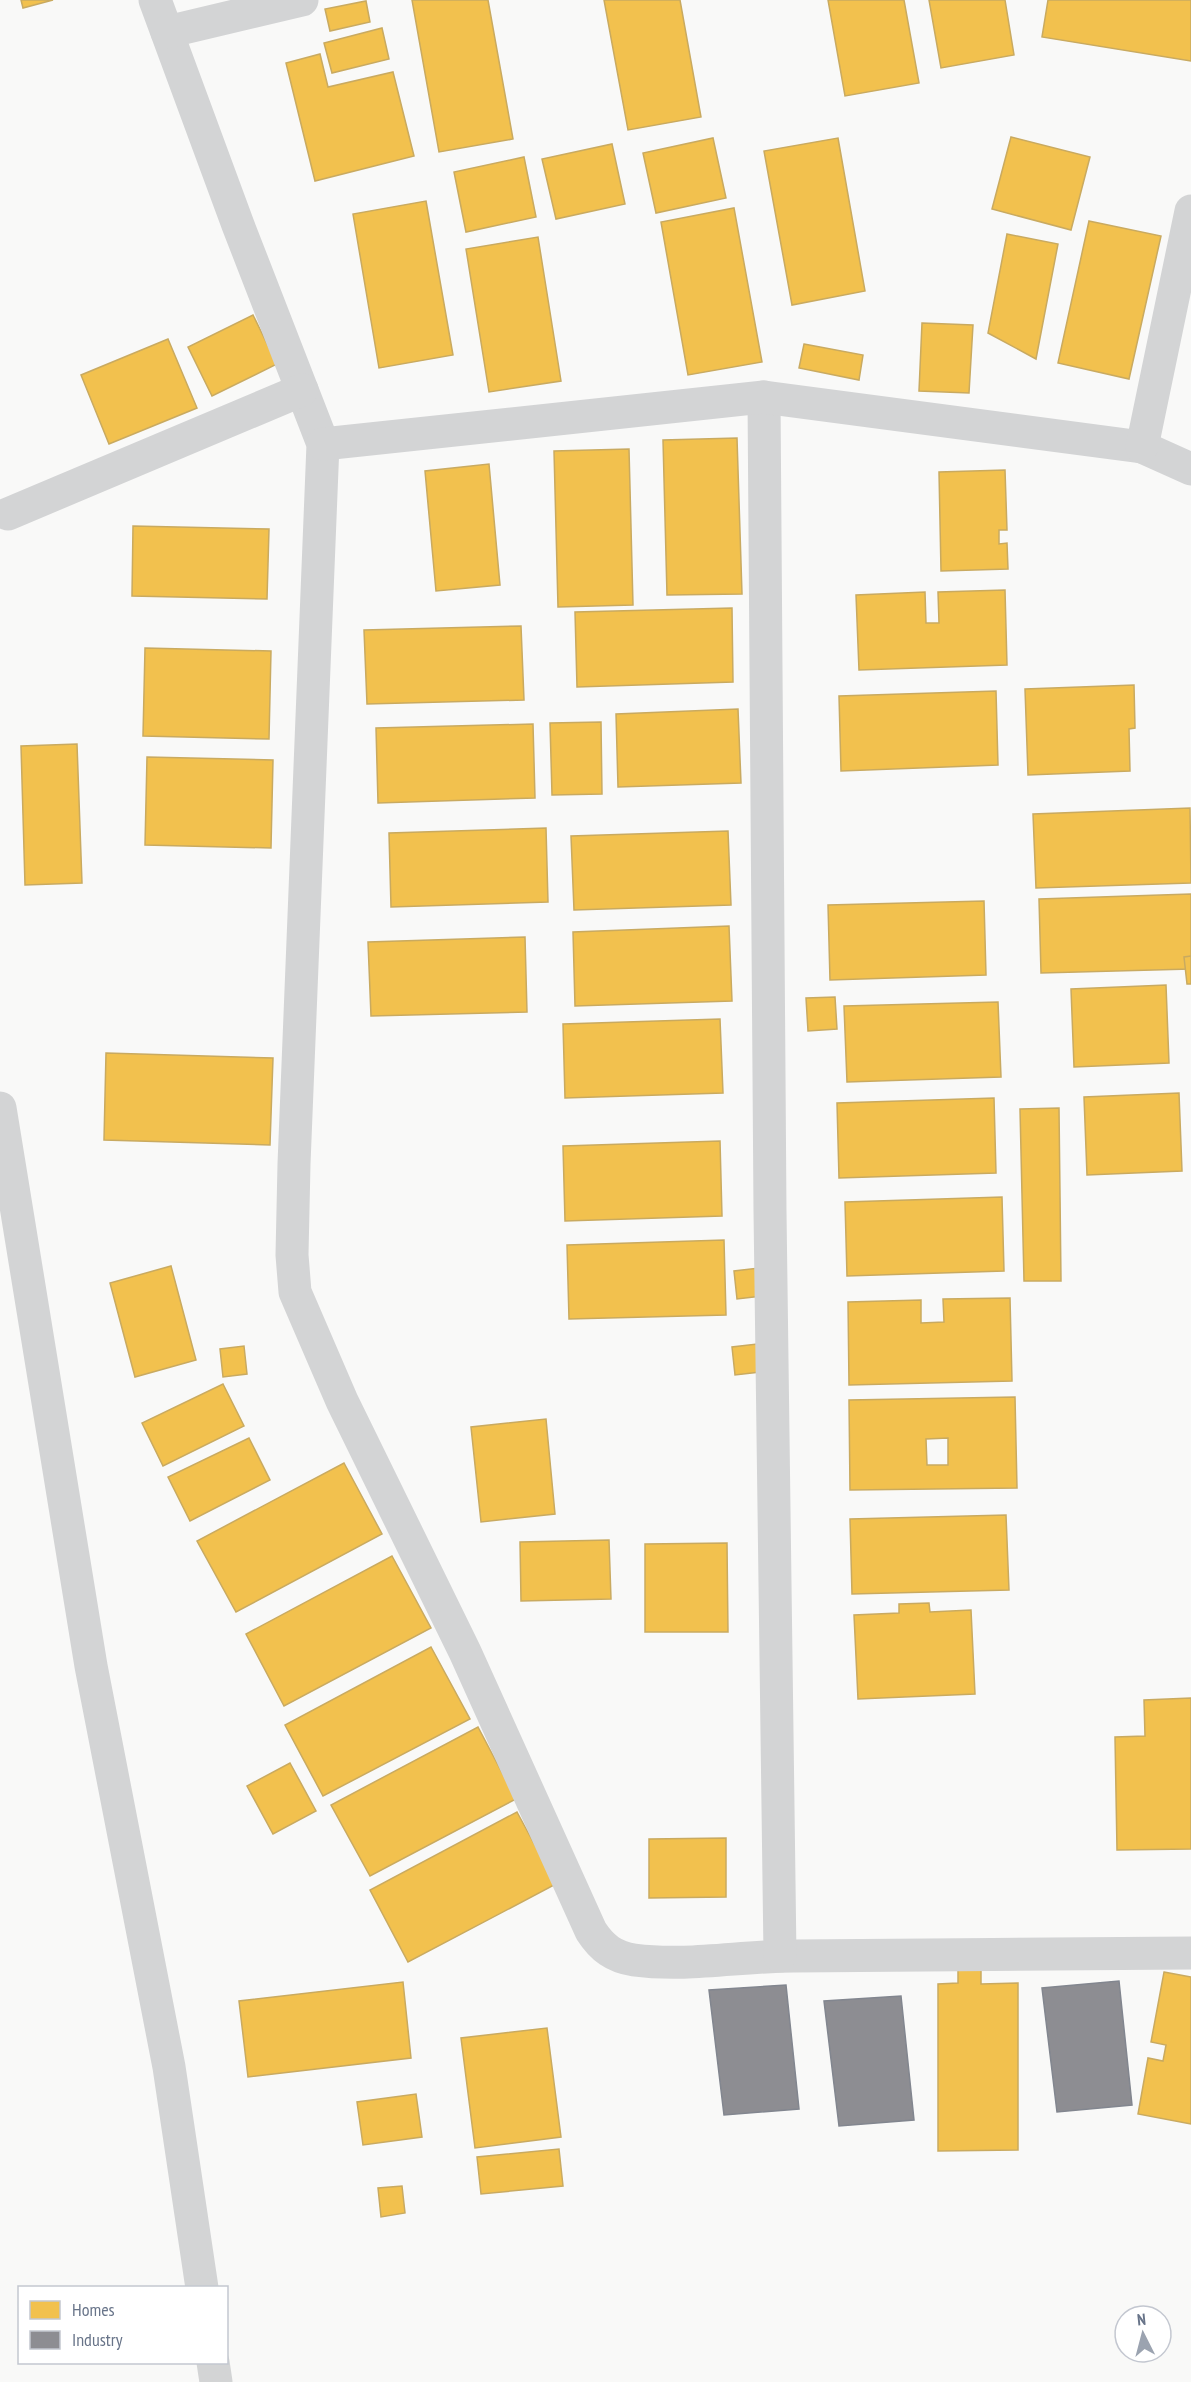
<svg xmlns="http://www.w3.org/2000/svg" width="1191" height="2382" font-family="'PT Sans Narrow',sans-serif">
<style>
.homes{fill:#f2c14e;stroke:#c9aa60;stroke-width:1.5;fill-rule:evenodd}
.industry{fill:#8d8d92;stroke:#82868f;stroke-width:1.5}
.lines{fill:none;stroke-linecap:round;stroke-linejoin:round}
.minor{stroke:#d3d4d5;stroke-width:33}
</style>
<rect width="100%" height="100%" fill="#f9f9f8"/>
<!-- homes -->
<g class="homes">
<path d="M 21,0 L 53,0 L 23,8 Z"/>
<path d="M 412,0 L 488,0 L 513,139 L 439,152 Z"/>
<path d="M 604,0 L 680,0 L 701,117 L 628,130 Z"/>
<path d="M 828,0 L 904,0 L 919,83 L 845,96 Z"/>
<path d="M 929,0 L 1005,0 L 1014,55 L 941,68 Z"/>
<path d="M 1048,0 L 1191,0 L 1191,61 L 1042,37 Z"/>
<path d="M 366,1 L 370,22 L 330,31 L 325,9 Z"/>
<path d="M 382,28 L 389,59 L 332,73 L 324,43 Z"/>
<path d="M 320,54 L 328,87 L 393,72 L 414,156 L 315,181 L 286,63 Z"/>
<path d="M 1011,137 L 1090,157 L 1071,230 L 992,209 Z"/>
<path d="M 713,138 L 726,198 L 656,213 L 643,153 Z"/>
<path d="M 838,138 L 865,291 L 792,305 L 764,151 Z"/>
<path d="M 612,144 L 625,204 L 556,219 L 542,159 Z"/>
<path d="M 524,157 L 536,217 L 466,232 L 454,172 Z"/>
<path d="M 426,201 L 453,355 L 379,368 L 353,214 Z"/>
<path d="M 734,208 L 762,362 L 688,375 L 661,222 Z"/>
<path d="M 1089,221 L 1161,236 L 1129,379 L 1058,363 Z"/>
<path d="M 1007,234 L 1058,244 L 1036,359 L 988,333 Z"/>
<path d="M 538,237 L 561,381 L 489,392 L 466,249 Z"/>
<path d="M 253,315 L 277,364 L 212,396 L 188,347 Z"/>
<path d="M 922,323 L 973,325 L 969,393 L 919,391 Z"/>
<path d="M 168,339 L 197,408 L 109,444 L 81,375 Z"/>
<path d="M 804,344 L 863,355 L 859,380 L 799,368 Z"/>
<path d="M 737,438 L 742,594 L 667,595 L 663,440 Z"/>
<path d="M 629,449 L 633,605 L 558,607 L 554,451 Z"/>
<path d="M 489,464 L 500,585 L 436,591 L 425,471 Z"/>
<path d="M 1005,470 L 1007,530 L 999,530 L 999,544 L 1007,543 L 1008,569 L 941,571 L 939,472 Z"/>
<path d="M 133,526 L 269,529 L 267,599 L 132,596 Z"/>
<path d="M 1005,590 L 1007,665 L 859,670 L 856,595 L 925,592 L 926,623 L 939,623 L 938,592 Z"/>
<path d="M 732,608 L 733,682 L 577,687 L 575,612 Z"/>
<path d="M 521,626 L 524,700 L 367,704 L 364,630 Z"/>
<path d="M 145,648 L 271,651 L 269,739 L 143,736 Z"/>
<path d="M 1134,685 L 1135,728 L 1129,729 L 1130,771 L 1028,775 L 1025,689 Z"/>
<path d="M 996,691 L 998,765 L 841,771 L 839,696 Z"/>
<path d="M 738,709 L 741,783 L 618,787 L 616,714 Z"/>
<path d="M 601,722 L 602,794 L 552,795 L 550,723 Z"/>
<path d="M 533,724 L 535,798 L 378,803 L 376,728 Z"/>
<path d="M 77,744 L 82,883 L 25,885 L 21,746 Z"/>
<path d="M 147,757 L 273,760 L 271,848 L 145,845 Z"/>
<path d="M 1190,808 L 1191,883 L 1036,888 L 1033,814 Z"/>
<path d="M 546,828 L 548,902 L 391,907 L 389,833 Z"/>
<path d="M 728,831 L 731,905 L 574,910 L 571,836 Z"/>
<path d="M 1191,894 L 1191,969 L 1041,973 L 1039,899 Z"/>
<path d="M 984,901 L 986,975 L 830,980 L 828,905 Z"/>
<path d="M 729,926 L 732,1001 L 575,1006 L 573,932 Z"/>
<path d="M 525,937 L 527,1012 L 371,1016 L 368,942 Z"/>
<path d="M 1191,956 L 1191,984 L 1187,984 L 1184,957 Z"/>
<path d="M 1166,985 L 1169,1063 L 1074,1067 L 1071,989 Z"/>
<path d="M 835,997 L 837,1029 L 808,1031 L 806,998 Z"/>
<path d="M 998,1002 L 1001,1077 L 847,1082 L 844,1006 Z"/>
<path d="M 720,1019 L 723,1093 L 565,1098 L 563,1024 Z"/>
<path d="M 106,1053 L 273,1058 L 270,1145 L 104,1140 Z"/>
<path d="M 1179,1093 L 1182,1171 L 1087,1175 L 1084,1097 Z"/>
<path d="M 994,1098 L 996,1173 L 839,1178 L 837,1103 Z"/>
<path d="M 1059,1108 L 1061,1281 L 1024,1281 L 1020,1109 Z"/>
<path d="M 720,1141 L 722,1216 L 565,1221 L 563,1146 Z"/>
<path d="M 1002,1197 L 1004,1271 L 847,1276 L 845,1202 Z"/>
<path d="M 724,1240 L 726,1315 L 569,1319 L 567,1245 Z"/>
<path d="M 171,1266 L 196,1360 L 135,1377 L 110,1283 Z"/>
<path d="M 759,1268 L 762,1296 L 737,1299 L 734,1271 Z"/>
<path d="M 1010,1298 L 1012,1381 L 849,1385 L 848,1302 L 921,1300 L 921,1323 L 944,1322 L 943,1299 Z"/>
<path d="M 757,1344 L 760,1372 L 735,1375 L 732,1347 Z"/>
<path d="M 244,1346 L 247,1374 L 223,1377 L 220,1349 Z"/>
<path d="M 223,1384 L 244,1426 L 163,1466 L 142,1423 Z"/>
<path d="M 1015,1397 L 1017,1488 L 850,1490 L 849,1400 ZM 948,1438 L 948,1465 L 927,1465 L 926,1439 Z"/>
<path d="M 546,1419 L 555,1514 L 481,1522 L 471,1427 Z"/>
<path d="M 249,1438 L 270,1480 L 190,1521 L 168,1477 Z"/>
<path d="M 344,1463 L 382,1534 L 236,1612 L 197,1541 Z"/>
<path d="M 1006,1515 L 1009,1590 L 852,1594 L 850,1519 Z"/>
<path d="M 609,1540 L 611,1599 L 521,1601 L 520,1542 Z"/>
<path d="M 727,1543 L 728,1632 L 645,1632 L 645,1544 Z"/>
<path d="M 392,1556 L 431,1628 L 284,1706 L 246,1634 Z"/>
<path d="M 929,1603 L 930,1612 L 971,1610 L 975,1694 L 858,1699 L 854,1615 L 899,1613 L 899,1604 Z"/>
<path d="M 431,1647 L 470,1719 L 323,1796 L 285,1725 Z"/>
<path d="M 1191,1698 L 1191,1849 L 1117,1850 L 1115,1737 L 1145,1736 L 1144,1700 Z"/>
<path d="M 478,1727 L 516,1799 L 370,1876 L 331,1805 Z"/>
<path d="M 290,1763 L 316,1811 L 273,1834 L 247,1786 Z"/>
<path d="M 517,1812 L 556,1884 L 408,1962 L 370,1890 Z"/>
<path d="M 726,1838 L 726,1897 L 649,1898 L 649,1839 Z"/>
<path d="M 958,1969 L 981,1969 L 981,1984 L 1018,1983 L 1018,2150 L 938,2151 L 938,1984 L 958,1983 Z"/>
<path d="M 1164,1972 L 1191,1977 L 1191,2124 L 1138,2114 L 1148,2058 L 1163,2061 L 1166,2045 L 1151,2042 Z"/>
<path d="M 403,1982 L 411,2058 L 248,2077 L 239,2001 Z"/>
<path d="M 547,2028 L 561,2137 L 475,2148 L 461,2038 Z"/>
<path d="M 416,2094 L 422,2137 L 363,2145 L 357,2102 Z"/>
<path d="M 559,2149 L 563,2186 L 481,2194 L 477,2157 Z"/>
<path d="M 402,2186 L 405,2213 L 381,2217 L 378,2188 Z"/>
</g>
<!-- industry -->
<g class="industry">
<path d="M 1119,1981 L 1132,2105 L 1057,2112 L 1042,1988 Z"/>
<path d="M 786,1985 L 799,2109 L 724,2115 L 709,1990 Z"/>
<path d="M 901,1996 L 914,2120 L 839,2126 L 824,2001 Z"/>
</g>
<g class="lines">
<!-- minor -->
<g class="minor">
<path d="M 155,0 L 238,225 L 323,444 L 294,1164 L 292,1255 L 295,1292 L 342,1401 L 465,1652 L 591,1931 C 602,1948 614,1957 634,1960 C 687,1967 741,1956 794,1956 C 926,1955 1059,1954 1191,1953"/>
<path d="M 167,32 L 302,0"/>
<path d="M 764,397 L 770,1211 L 780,1956"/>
<path d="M 323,444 L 764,397 L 1142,447 L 1191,469"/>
<path d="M 1142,447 L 1191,211"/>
<path d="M 8,514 L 302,390"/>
<path d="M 0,1108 L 91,1666 L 169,2067 L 202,2288"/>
<path d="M 213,2362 L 216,2382"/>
</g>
</g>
<!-- legend -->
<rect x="18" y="2286" width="210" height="78" fill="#ffffff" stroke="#c3c7d0" stroke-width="1.5"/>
<rect x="30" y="2301" width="30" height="18" fill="#f2c14e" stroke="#c3c7d0" stroke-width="1.5"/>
<text x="72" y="2316" font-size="18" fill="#687489">Homes</text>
<rect x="30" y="2331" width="30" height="18" fill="#8d8d92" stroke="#c3c7d0" stroke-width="1.5"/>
<text x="72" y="2346" font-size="18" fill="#687489">Industry</text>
<!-- north arrow -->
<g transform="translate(1143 2334) rotate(354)"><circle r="28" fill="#ffffff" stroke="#c3c7d0" stroke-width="1.5"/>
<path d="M0-4.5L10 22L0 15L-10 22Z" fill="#9ba3b0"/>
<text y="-9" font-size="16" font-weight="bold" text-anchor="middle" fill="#687489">N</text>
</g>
</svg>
